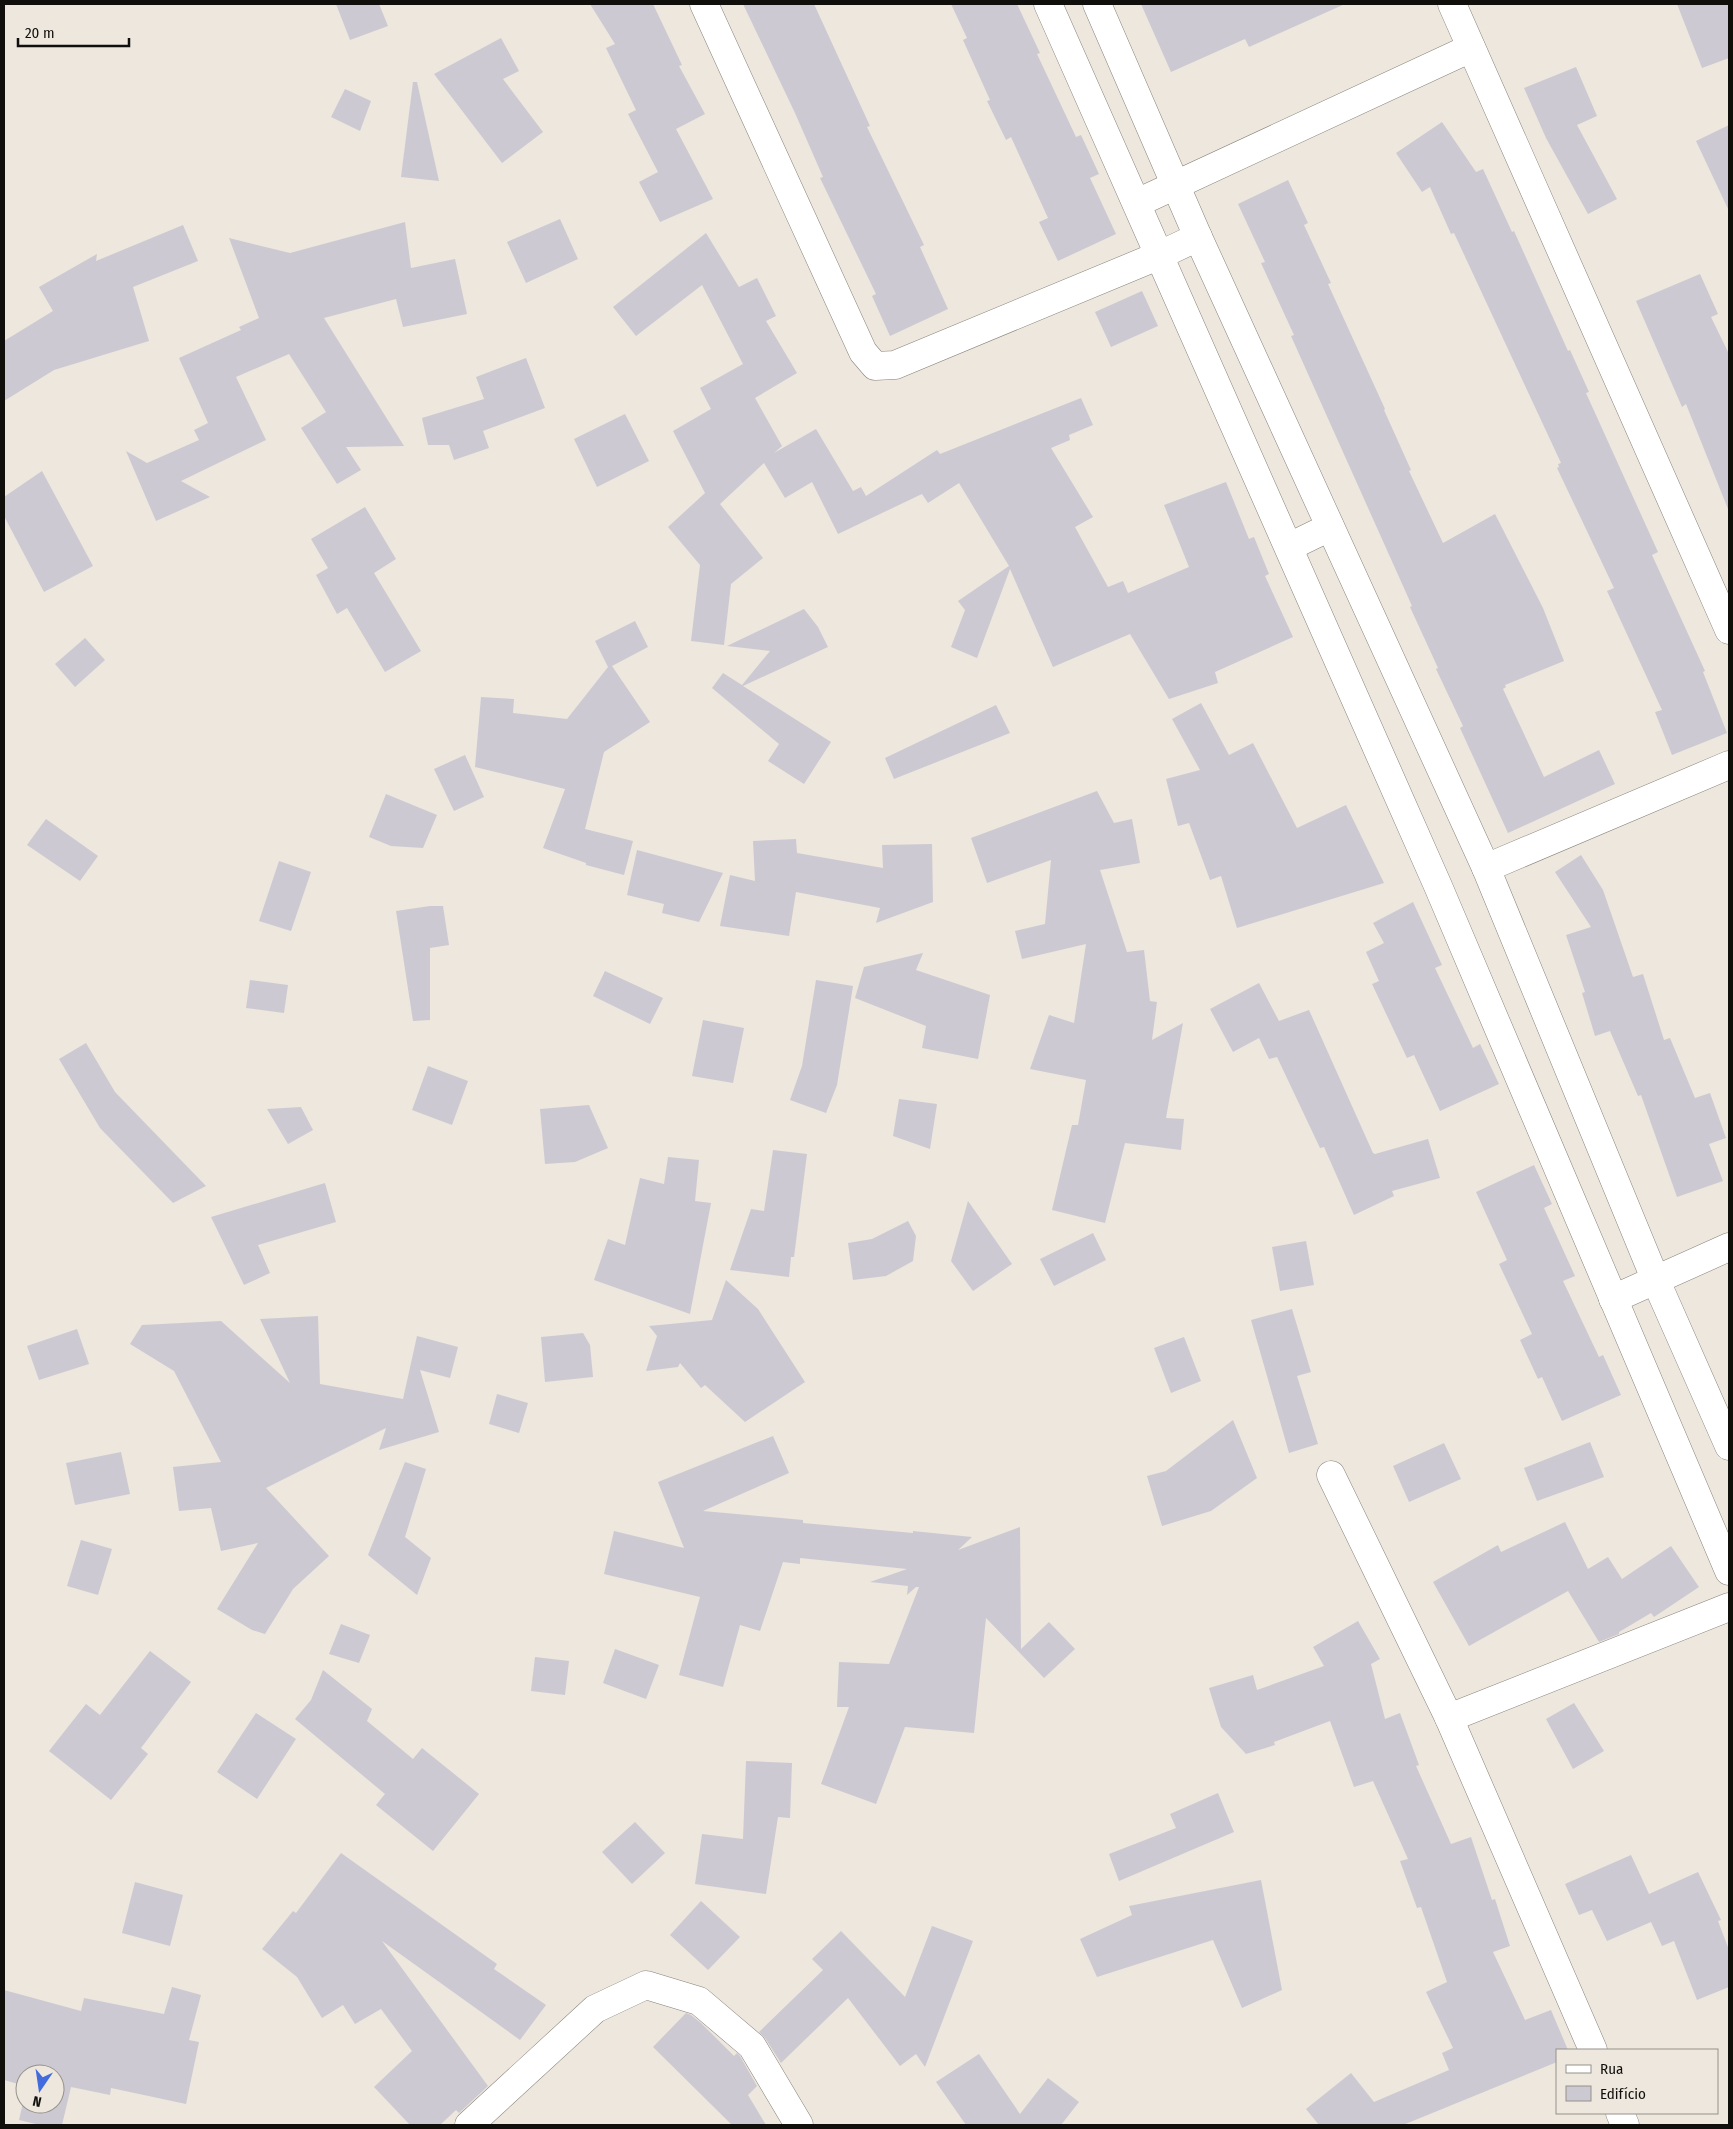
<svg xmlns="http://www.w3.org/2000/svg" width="1733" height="2129" font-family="'Fira Sans Condensed',sans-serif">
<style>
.building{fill:#cdc9d2}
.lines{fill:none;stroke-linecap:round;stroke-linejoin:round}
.minor-casing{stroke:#88827a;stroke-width:29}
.minor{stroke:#fff;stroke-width:28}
</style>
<rect width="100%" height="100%" fill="#ede7de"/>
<!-- building -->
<g class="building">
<path d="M 336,4 L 379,4 L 388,26 L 350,40 Z"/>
<path d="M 590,4 L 653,4 L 682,65 L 679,66 L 705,114 L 676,129 L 713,199 L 660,222 L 639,182 L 658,172 L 628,114 L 636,110 L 606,48 L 615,44 Z"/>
<path d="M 743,4 L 814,4 L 870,126 L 867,127 L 924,245 L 920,247 L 948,309 L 890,336 L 872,296 L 876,294 L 820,178 L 823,177 L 795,113 Z"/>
<path d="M 951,4 L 1017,4 L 1040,53 L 1037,54 L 1076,137 L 1081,135 L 1099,174 L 1090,178 L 1116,234 L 1058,261 L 1039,222 L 1048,218 L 1011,137 L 1006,140 L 987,101 L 990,100 L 963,40 L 967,38 Z"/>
<path d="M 1141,4 L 1345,4 L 1249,47 L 1245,39 L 1171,72 Z"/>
<path d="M 1677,4 L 1729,4 L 1729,58 L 1702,68 Z"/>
<path d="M 501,38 L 519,71 L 503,79 L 543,132 L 502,163 L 434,74 Z"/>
<path d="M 1576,67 L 1597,116 L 1577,125 L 1617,199 L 1588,214 L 1546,138 L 1524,88 Z"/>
<path d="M 413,82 L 417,82 L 439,181 L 401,177 Z"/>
<path d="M 345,89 L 371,101 L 360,131 L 331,117 Z"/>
<path d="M 1442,122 L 1476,172 L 1483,169 L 1512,232 L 1514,231 L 1568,351 L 1570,350 L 1589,392 L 1586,393 L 1658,552 L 1652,555 L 1705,671 L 1703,672 L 1727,733 L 1672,755 L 1655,712 L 1662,710 L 1607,591 L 1614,588 L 1557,468 L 1559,467 L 1558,464 L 1561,463 L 1454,233 L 1451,234 L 1430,187 L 1422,192 L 1396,153 Z"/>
<path d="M 1729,125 L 1729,211 L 1696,141 Z"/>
<path d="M 1288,180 L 1308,223 L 1304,225 L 1331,283 L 1328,284 L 1385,409 L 1384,410 L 1411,470 L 1409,471 L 1443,543 L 1495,514 L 1543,608 L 1564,661 L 1505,685 L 1506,687 L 1503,689 L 1544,777 L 1599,750 L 1615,784 L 1508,833 L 1460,728 L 1463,726 L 1436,669 L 1438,668 L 1410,607 L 1412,606 L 1291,336 L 1294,335 L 1261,263 L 1265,262 L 1238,204 Z"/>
<path d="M 560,219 L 578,259 L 526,283 L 507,242 Z"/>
<path d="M 405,222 L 411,268 L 455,259 L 467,314 L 403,327 L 396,299 L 324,318 L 404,446 L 346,447 L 361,470 L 337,484 L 301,428 L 326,412 L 289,354 L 236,377 L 266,440 L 181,481 L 210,497 L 156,521 L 126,451 L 147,463 L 199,440 L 194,430 L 208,423 L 179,358 L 241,330 L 239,327 L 259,318 L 229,238 L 290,253 Z"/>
<path d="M 183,225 L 198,261 L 133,287 L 149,341 L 54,370 L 4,401 L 4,341 L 53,311 L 39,287 L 97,254 L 96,261 Z"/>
<path d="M 706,233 L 739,287 L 757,278 L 776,316 L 766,321 L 797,373 L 755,398 L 782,446 L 774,453 L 816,429 L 853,491 L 861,487 L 866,496 L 937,450 L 940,454 L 1081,398 L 1093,425 L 1069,435 L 1070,440 L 1051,448 L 1093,517 L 1075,527 L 1108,587 L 1123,581 L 1128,593 L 1189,567 L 1164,505 L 1226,482 L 1249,539 L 1254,537 L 1269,574 L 1265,576 L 1293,637 L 1215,672 L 1218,683 L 1169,699 L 1130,634 L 1053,667 L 1010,569 L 977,658 L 951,647 L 965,610 L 958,601 L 1009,566 L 959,483 L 928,503 L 922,494 L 838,534 L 812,482 L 785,498 L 764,463 L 720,504 L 763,558 L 731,584 L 724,645 L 691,641 L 700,565 L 668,527 L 705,493 L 673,431 L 711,409 L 700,388 L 743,364 L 702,285 L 636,336 L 613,307 Z"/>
<path d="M 1700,274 L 1718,314 L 1711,317 L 1729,354 L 1729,508 L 1728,509 L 1686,404 L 1682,407 L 1636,301 Z"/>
<path d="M 1142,291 L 1158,326 L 1111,347 L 1095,312 Z"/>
<path d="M 526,358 L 545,408 L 483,431 L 489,448 L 454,460 L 449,445 L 428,445 L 422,418 L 484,399 L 476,377 Z"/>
<path d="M 625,414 L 649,461 L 597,487 L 574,439 Z"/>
<path d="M 42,471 L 93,566 L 44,592 L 4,516 L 4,497 Z"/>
<path d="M 365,507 L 396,559 L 374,573 L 421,651 L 385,672 L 347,608 L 337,614 L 316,575 L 328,568 L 311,539 Z"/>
<path d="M 804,609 L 818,627 L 828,647 L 743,686 L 831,742 L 804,784 L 768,761 L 779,744 L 712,688 L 723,673 L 742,685 L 770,651 L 727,646 Z"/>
<path d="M 635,621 L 648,647 L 612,666 L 650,722 L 604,752 L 585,829 L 633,841 L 624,875 L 586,865 L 586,863 L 543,848 L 565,789 L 475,767 L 481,697 L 514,699 L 513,713 L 567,719 L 608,667 L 595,641 Z"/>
<path d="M 85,638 L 105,660 L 75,687 L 55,664 Z"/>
<path d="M 1201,703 L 1229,755 L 1253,743 L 1297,828 L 1346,805 L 1384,883 L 1237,928 L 1221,876 L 1210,880 L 1189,823 L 1178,826 L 1166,779 L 1200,770 L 1172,719 Z"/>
<path d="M 996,705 L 1010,733 L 894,779 L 885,758 Z"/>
<path d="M 465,755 L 484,797 L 454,811 L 434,769 Z"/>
<path d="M 1097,791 L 1114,823 L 1132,819 L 1140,863 L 1100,870 L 1127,952 L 1144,950 L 1150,1001 L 1157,1002 L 1152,1040 L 1183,1023 L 1166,1118 L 1184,1119 L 1181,1150 L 1125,1143 L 1105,1223 L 1052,1210 L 1072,1125 L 1078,1125 L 1086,1080 L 1030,1069 L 1049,1015 L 1074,1023 L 1086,944 L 1022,959 L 1015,931 L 1045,924 L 1051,860 L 987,883 L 971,838 Z"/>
<path d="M 386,794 L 437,815 L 423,848 L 391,846 L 369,837 Z"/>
<path d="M 46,819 L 98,856 L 80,881 L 27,845 Z"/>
<path d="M 796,839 L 797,853 L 883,868 L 882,845 L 932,844 L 933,902 L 876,923 L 880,908 L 796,892 L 789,936 L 720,926 L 730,875 L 755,881 L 753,841 Z"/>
<path d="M 637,850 L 723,873 L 699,922 L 662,913 L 664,904 L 627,895 Z"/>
<path d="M 1581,855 L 1603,890 L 1633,977 L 1643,974 L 1664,1040 L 1670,1038 L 1695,1098 L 1710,1093 L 1726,1138 L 1709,1144 L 1723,1181 L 1677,1197 L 1641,1095 L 1638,1096 L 1610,1031 L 1595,1036 L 1582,993 L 1585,992 L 1566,935 L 1591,927 L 1555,872 Z"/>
<path d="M 279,861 L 311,872 L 291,931 L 259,921 Z"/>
<path d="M 1413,902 L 1442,965 L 1435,968 L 1473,1048 L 1480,1044 L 1499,1084 L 1440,1111 L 1414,1055 L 1407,1058 L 1372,984 L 1379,981 L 1366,952 L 1384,943 L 1373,923 Z"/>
<path d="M 430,906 L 443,906 L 449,945 L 430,948 L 430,1020 L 413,1021 L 396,911 Z"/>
<path d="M 923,953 L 916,970 L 990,995 L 978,1059 L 922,1048 L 926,1026 L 855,998 L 864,967 Z"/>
<path d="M 605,971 L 663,998 L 650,1024 L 593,996 Z"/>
<path d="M 250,980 L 288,985 L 284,1013 L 246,1008 Z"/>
<path d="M 816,980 L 853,986 L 837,1085 L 826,1113 L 790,1100 L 802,1066 Z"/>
<path d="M 1259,983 L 1279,1021 L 1309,1010 L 1373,1153 L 1375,1154 L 1428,1139 L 1440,1178 L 1392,1191 L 1394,1196 L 1354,1215 L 1324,1147 L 1320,1148 L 1277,1057 L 1269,1059 L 1259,1038 L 1233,1052 L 1210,1009 Z"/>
<path d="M 703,1020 L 744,1028 L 733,1083 L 692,1076 Z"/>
<path d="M 86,1043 L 115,1092 L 206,1186 L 173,1203 L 100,1128 L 59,1059 Z"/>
<path d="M 428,1066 L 468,1081 L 452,1125 L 412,1110 Z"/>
<path d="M 899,1099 L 937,1104 L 930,1149 L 893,1136 Z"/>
<path d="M 589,1105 L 608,1148 L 575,1162 L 545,1164 L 540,1109 Z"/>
<path d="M 301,1107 L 313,1130 L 288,1144 L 267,1109 Z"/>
<path d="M 773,1150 L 807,1154 L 794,1257 L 791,1257 L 789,1277 L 730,1270 L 751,1209 L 764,1211 Z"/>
<path d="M 668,1157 L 699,1160 L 695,1201 L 711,1203 L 690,1314 L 594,1280 L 608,1239 L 625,1245 L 640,1178 L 664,1184 Z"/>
<path d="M 1534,1165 L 1552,1204 L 1544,1208 L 1575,1276 L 1563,1281 L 1599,1357 L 1603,1355 L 1621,1395 L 1562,1421 L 1542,1377 L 1538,1379 L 1520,1340 L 1532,1334 L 1499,1264 L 1507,1260 L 1476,1192 Z"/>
<path d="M 325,1183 L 336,1222 L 258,1245 L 270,1273 L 244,1285 L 211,1217 Z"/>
<path d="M 968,1201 L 1012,1264 L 973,1291 L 951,1261 Z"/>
<path d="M 908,1221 L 916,1236 L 913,1261 L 886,1276 L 853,1280 L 848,1243 L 872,1239 Z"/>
<path d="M 1093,1233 L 1106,1260 L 1054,1286 L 1040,1259 Z"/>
<path d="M 1306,1241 L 1314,1285 L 1280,1291 L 1272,1247 Z"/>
<path d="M 726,1280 L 758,1309 L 805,1382 L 745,1422 L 705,1385 L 701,1388 L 680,1363 L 678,1367 L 646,1371 L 657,1336 L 649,1326 L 712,1320 Z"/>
<path d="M 1292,1309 L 1311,1372 L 1297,1376 L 1318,1444 L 1289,1453 L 1251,1320 Z"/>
<path d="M 318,1316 L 320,1384 L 403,1399 L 417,1336 L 458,1347 L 450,1378 L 420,1370 L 439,1432 L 379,1450 L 386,1428 L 266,1488 L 329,1556 L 293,1589 L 265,1634 L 252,1630 L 217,1609 L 258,1543 L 221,1551 L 211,1508 L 179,1511 L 173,1467 L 221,1462 L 174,1371 L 130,1344 L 142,1325 L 221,1321 L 290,1383 L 260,1319 Z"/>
<path d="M 77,1329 L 89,1364 L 39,1380 L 27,1346 Z"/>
<path d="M 583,1333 L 590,1345 L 593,1377 L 545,1382 L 541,1337 Z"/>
<path d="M 1184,1337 L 1201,1381 L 1171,1393 L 1154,1348 Z"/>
<path d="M 497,1394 L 528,1403 L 519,1433 L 489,1424 Z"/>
<path d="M 1233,1420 L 1257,1478 L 1211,1511 L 1162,1526 L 1147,1476 L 1166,1471 Z"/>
<path d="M 773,1436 L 789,1473 L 703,1511 L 803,1520 L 803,1523 L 913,1533 L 913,1531 L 972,1537 L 958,1550 L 1020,1527 L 1021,1649 L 1049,1622 L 1075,1649 L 1044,1678 L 986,1618 L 974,1733 L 905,1727 L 876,1804 L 821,1784 L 849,1707 L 837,1707 L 839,1662 L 889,1664 L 919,1587 L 916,1587 L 907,1595 L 908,1586 L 870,1582 L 907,1569 L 800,1558 L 800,1564 L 783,1562 L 760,1631 L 740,1625 L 723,1687 L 679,1675 L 700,1597 L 604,1574 L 614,1531 L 684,1548 L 658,1482 Z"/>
<path d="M 1590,1442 L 1604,1477 L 1537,1501 L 1524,1468 Z"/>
<path d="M 1444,1443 L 1461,1479 L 1409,1502 L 1393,1466 Z"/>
<path d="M 121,1452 L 130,1494 L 75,1505 L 66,1463 Z"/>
<path d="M 405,1462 L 426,1469 L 405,1537 L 431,1558 L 417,1595 L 368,1555 Z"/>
<path d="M 1565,1522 L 1588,1569 L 1608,1557 L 1622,1579 L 1671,1546 L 1699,1587 L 1654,1617 L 1651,1613 L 1619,1632 L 1619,1634 L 1599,1642 L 1568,1591 L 1469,1646 L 1433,1582 L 1498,1545 L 1501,1552 Z"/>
<path d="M 81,1540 L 112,1549 L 98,1595 L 67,1586 Z"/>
<path d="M 1358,1621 L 1380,1659 L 1371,1664 L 1385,1719 L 1400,1713 L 1419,1765 L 1416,1766 L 1451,1844 L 1471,1837 L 1492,1900 L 1495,1899 L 1510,1946 L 1493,1952 L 1525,2020 L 1551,2010 L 1568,2050 L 1557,2050 L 1557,2062 L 1403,2125 L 1319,2125 L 1306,2109 L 1351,2073 L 1374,2102 L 1449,2070 L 1442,2053 L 1453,2048 L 1426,1992 L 1447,1982 L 1421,1907 L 1417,1908 L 1400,1861 L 1408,1859 L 1373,1781 L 1354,1787 L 1330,1721 L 1274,1742 L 1275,1745 L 1246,1754 L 1221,1727 L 1209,1688 L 1253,1675 L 1257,1690 L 1324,1666 L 1313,1647 Z"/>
<path d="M 341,1624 L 370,1635 L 359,1663 L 329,1654 Z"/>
<path d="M 615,1649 L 659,1665 L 646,1699 L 603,1683 Z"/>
<path d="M 150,1651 L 191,1682 L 141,1748 L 148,1754 L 111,1800 L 49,1751 L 86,1704 L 100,1715 Z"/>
<path d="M 535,1657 L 569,1661 L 565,1695 L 531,1691 Z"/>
<path d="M 323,1670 L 372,1709 L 367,1721 L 413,1759 L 422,1748 L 479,1794 L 433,1851 L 376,1805 L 385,1794 L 295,1719 L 311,1700 Z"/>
<path d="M 1574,1703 L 1604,1751 L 1573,1769 L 1546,1719 Z"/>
<path d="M 256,1713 L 296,1739 L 257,1799 L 217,1772 Z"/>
<path d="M 746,1761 L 792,1763 L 790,1818 L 778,1817 L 766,1894 L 695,1884 L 702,1834 L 743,1839 Z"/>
<path d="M 1218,1793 L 1234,1832 L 1119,1881 L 1109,1854 L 1176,1828 L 1170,1814 Z"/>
<path d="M 635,1822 L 665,1853 L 632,1884 L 602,1852 Z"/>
<path d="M 341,1853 L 497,1964 L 494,1969 L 546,2005 L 520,2040 L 382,1941 L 488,2086 L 459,2113 L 456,2110 L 440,2125 L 410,2125 L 374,2087 L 412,2051 L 381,2009 L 355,2024 L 343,2005 L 322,2018 L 297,1977 L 262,1949 L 293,1911 L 296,1913 Z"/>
<path d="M 1631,1855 L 1649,1894 L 1698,1872 L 1721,1920 L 1718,1921 L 1729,1950 L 1729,1987 L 1697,2000 L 1674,1941 L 1662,1946 L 1651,1922 L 1607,1941 L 1592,1910 L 1579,1915 L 1565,1884 Z"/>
<path d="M 1261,1880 L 1282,1990 L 1242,2008 L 1213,1940 L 1097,1977 L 1080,1939 L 1132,1915 L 1129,1906 Z"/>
<path d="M 135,1882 L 183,1895 L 170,1946 L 122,1933 Z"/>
<path d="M 701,1901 L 740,1937 L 708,1970 L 670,1935 Z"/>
<path d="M 932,1926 L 973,1941 L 925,2067 L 916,2054 L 900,2066 L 848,1998 L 781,2063 L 765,2038 L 759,2032 L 823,1970 L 812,1959 L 841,1931 L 905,1997 Z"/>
<path d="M 172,1987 L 201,1995 L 189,2040 L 199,2042 L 186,2104 L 111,2088 L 110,2095 L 71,2087 L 62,2125 L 40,2125 L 19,2120 L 25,2094 L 25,2104 L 55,2104 L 55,2074 L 25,2074 L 25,2086 L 4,2080 L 4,1990 L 81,2011 L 84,1998 L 164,2014 Z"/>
<path d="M 686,2013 L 691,2015 L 701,2023 L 734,2056 L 737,2053 L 740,2056 L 757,2086 L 748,2095 L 766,2125 L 732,2125 L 653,2047 Z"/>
<path d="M 979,2054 L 1020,2114 L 1048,2078 L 1079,2102 L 1061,2125 L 966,2125 L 936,2082 Z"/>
</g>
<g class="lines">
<defs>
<g id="minor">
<path d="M 704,4 L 863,352 L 875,366 L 895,365 L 1160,255 L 1198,237"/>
<path d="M 1048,4 L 1438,886 L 1729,1571"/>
<path d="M 1097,4 L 1198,237 L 1486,868 L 1656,1281 L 1729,1446"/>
<path d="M 1452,4 L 1729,630"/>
<path d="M 1137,203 L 1471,48"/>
<path d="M 1289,547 L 1330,527"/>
<path d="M 1486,868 L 1729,765"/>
<path d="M 1613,1299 L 1729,1247"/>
<path d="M 1331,1475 L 1449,1718 L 1593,2050"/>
<path d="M 1449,1718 L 1729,1607"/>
<path d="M 1620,2113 L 1625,2125"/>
<path d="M 469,2125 L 595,2009 L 646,1985 L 699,2001 L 752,2046 L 799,2125"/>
</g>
</defs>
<!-- minor casing -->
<use href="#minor" class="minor-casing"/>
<!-- minor -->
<use href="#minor" class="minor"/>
</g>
<!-- border -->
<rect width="1733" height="2129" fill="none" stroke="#110f0c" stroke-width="10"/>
<!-- legend -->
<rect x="1556" y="2049" width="162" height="65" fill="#ede7de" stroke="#95918a"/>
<rect x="1566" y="2065" width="25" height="8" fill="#ffffff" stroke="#95918a"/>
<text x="1600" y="2074" font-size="15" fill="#110f0c">Rua</text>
<rect x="1566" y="2086" width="25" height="15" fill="#cdc9d2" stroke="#95918a"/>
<text x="1600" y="2099" font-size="15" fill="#110f0c">Edifício</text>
<!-- north arrow -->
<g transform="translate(40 2089) rotate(193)"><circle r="24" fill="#ede7de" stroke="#95918a"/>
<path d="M0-4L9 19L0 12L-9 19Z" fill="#436bdd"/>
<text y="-8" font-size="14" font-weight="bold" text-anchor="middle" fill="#110f0c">N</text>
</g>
<!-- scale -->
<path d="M18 38v8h111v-8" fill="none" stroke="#110f0c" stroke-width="2.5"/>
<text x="25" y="38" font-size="15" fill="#110f0c" stroke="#ede7de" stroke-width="4" paint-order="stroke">20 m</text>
</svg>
